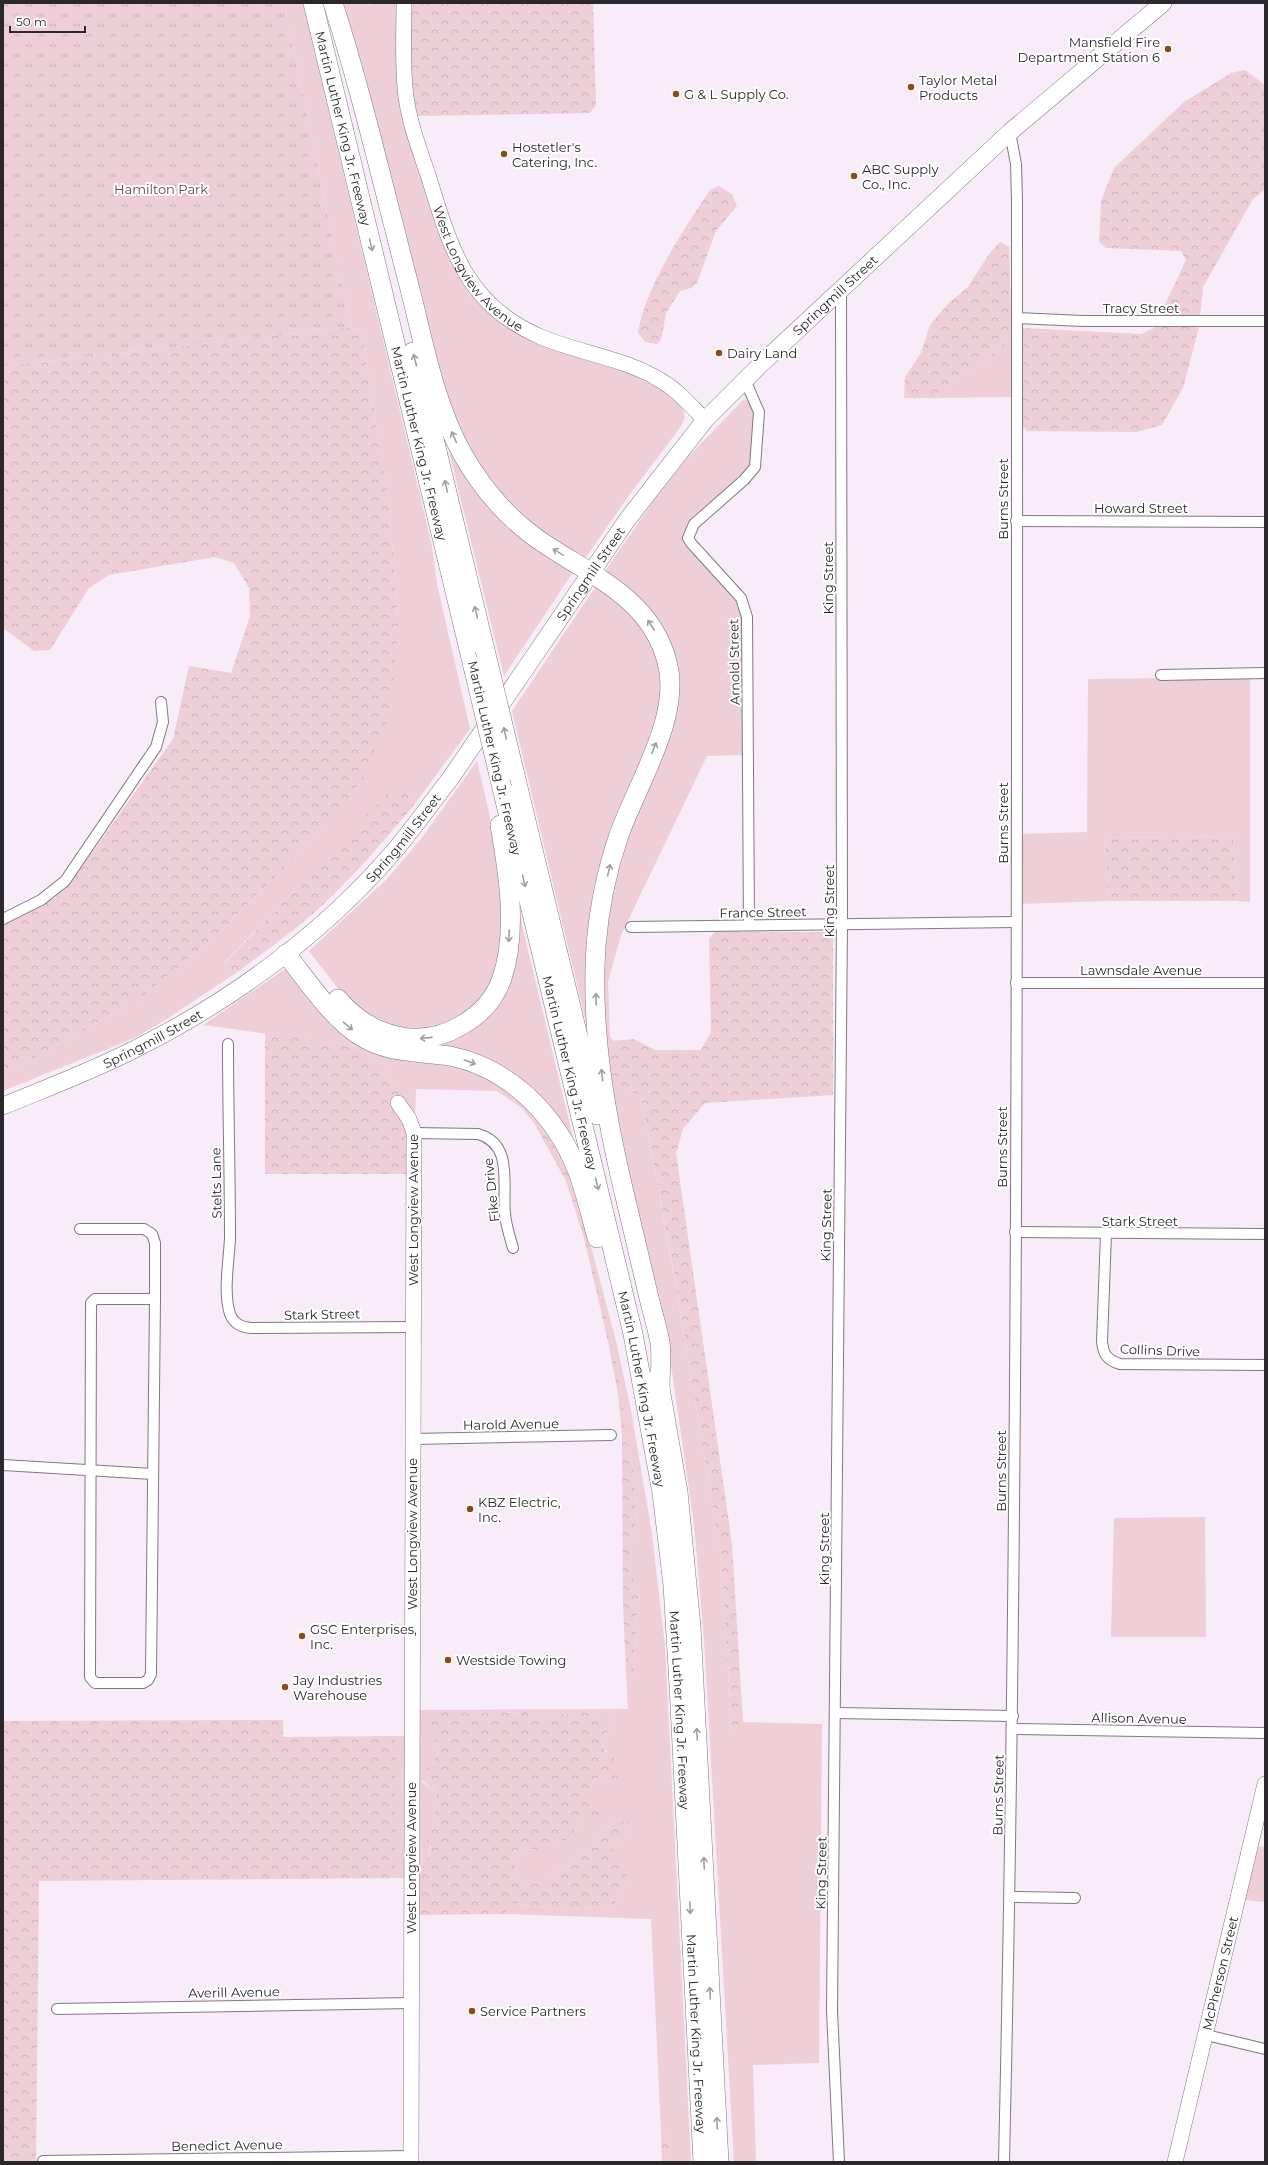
<svg xmlns="http://www.w3.org/2000/svg" width="1268" height="2165" font-family="Montserrat,sans-serif">
<style>
.grass{fill:#eeced7}
.forest{fill:url(#forest-crowns)}
.park{fill:url(#park-tufts)}
.lines{fill:none;stroke-linecap:round;stroke-linejoin:round}
.street-casing{stroke:#817883;stroke-width:12}
.secondary-casing{stroke:#817883;stroke-width:16}
.primary-casing{stroke:#817883;stroke-width:18}
.highway-casing{stroke:#817883;stroke-width:20}
.street{stroke:#fff;stroke-width:10}
.secondary{stroke:#fff;stroke-width:15}
.primary{stroke:#fff;stroke-width:17}
.highway{stroke:#fff;stroke-width:19}
.highway-bridge-casing{stroke:#817883;stroke-width:20;stroke-linecap:butt}
.highway-bridge{stroke:#fff;stroke-width:19}
.oneway{stroke:#a09ea0}
.poi-dot{fill:#8b4c13;stroke:#fff;stroke-width:1.5}
.labels{text-anchor:middle;dominant-baseline:central;stroke-width:4;stroke-linejoin:round;paint-order:stroke}
.poi-label{font-size:13px;fill:#2b282c;stroke:#fff;text-anchor:start}
.street-label{font-size:13px;fill:#2b282c;stroke:#fff}
.park-label{font-size:13px;fill:#723d4f;stroke:#fff}
</style>
<defs>
<pattern id="forest-crowns" width="20" height="18" patternUnits="userSpaceOnUse"><rect width="20" height="18" fill="#eeced7"/><path d="M2 6a3 3 0 1 1 6 0M12 15a3 3 0 1 1 6 0" fill="none" stroke="#ccb1b9"/></pattern>
<pattern id="park-tufts" width="24" height="20" patternUnits="userSpaceOnUse"><rect width="24" height="20" fill="#eeced7"/><path d="M3 7l-1-3M5 7V3M7 7l1-3M15 17l-1-3M17 17v-4M19 17l1-3" fill="none" stroke="#ccb1b9"/></pattern>
</defs>
<rect width="100%" height="100%" fill="#f7ecf8"/>
<!-- grass -->
<g class="grass">
<path d="M 284,3 L 303,3 L 432,546 L 437,584 L 470,729 L 414,805 L 407,793 L 295,890 L 225,962 L 226,969 L 239,971 L 162,1022 L 134,1038 L 3,1091 L 3,1075 L 138,1000 L 216,936 L 324,828 L 399,630 L 389,504 L 362,334 L 351,327 Z"/>
<path d="M 344,3 L 367,3 L 368,5 L 378,3 L 398,3 C 401,44 401,86 406,127 C 408,143 416,160 421,176 C 435,225 452,293 500,321 C 535,341 673,377 684,412 C 686,419 682,424 679,429 L 627,498 L 584,560 L 541,534 L 503,500 L 473,458 L 445,393 Z"/>
<path d="M 1012,338 L 1012,397 L 935,398 L 955,377 L 986,362 Z"/>
<path d="M 744,399 L 751,402 L 756,414 L 751,469 L 692,517 L 684,534 L 685,545 L 736,600 L 743,619 L 744,755 L 707,756 L 621,935 L 608,982 L 610,1037 L 605,1038 L 601,955 L 616,865 L 676,702 L 639,600 L 605,571 L 657,496 L 689,456 Z"/>
<path d="M 447,443 L 573,572 L 504,676 Z"/>
<path d="M 596,586 L 631,610 L 660,659 L 661,712 L 613,836 L 590,1039 L 512,711 Z"/>
<path d="M 1250,677 L 1250,902 L 1237,901 L 1233,836 L 1105,838 L 1108,901 L 1017,904 L 1020,834 L 1087,832 L 1088,679 Z"/>
<path d="M 477,761 L 489,812 L 502,911 L 499,967 L 480,1003 L 440,1030 L 385,1028 L 350,1004 L 309,951 L 386,880 L 421,839 Z"/>
<path d="M 516,900 L 575,1146 L 543,1102 L 425,1045 L 478,1023 Z"/>
<path d="M 285,969 L 335,1024 L 487,1075 L 536,1112 L 572,1175 L 616,1341 L 631,1410 L 652,1534 L 665,1646 L 691,2162 L 672,2162 L 669,2143 L 672,2137 L 670,2133 L 661,2131 L 651,1919 L 507,1914 L 505,1908 L 513,1903 C 545,1909 584,1913 615,1904 L 626,1882 L 619,1857 L 612,1848 L 620,1836 L 631,1829 L 629,1823 L 615,1819 L 591,1849 L 543,1883 L 520,1881 L 514,1863 L 524,1850 L 537,1849 L 544,1844 L 561,1842 L 570,1838 L 580,1820 L 607,1810 L 588,1802 L 584,1792 L 599,1777 L 609,1781 L 613,1759 L 602,1745 C 605,1735 611,1728 614,1718 C 592,1708 569,1715 546,1716 C 539,1716 532,1712 525,1712 C 508,1712 490,1715 472,1712 L 465,1715 L 439,1713 L 438,1742 L 440,1750 L 433,1761 L 432,1766 L 421,1771 L 422,1782 L 437,1793 L 434,1814 L 436,1819 C 422,1837 441,1855 415,1870 L 416,1710 L 628,1709 L 626,1673 L 633,1676 L 639,1591 L 629,1571 L 632,1558 L 630,1547 L 637,1520 L 633,1466 L 626,1438 L 620,1380 L 612,1342 L 576,1200 L 564,1164 L 546,1134 L 534,1123 L 522,1108 L 497,1091 L 416,1089 L 415,1123 L 410,1111 L 379,1062 L 349,1045 L 203,1025 Z"/>
<path d="M 609,1063 L 617,1086 L 641,1096 L 677,1291 L 720,1551 L 732,1730 L 743,1722 L 822,1724 L 819,2063 L 753,2065 L 756,2162 L 734,2162 L 704,1639 L 694,1524 L 668,1344 L 620,1138 Z"/>
<path d="M 1205,1517 L 1206,1637 L 1111,1637 L 1114,1518 Z"/>
<rect x="396" y="1736" width="10" height="142"/>
<path d="M 1256,1847 L 1265,1847 L 1265,1902 L 1244,1900 Z"/>
</g>
<!-- forest -->
<g class="forest">
<path d="M 410,3 L 593,3 L 596,105 L 590,113 L 416,116 L 412,84 Z"/>
<path d="M 1245,70 L 1265,85 L 1265,189 L 1253,199 L 1203,287 L 1199,327 L 1183,388 L 1162,425 L 1136,432 L 1027,431 L 1022,425 L 1022,328 L 1141,334 L 1154,328 L 1186,260 L 1181,251 L 1106,248 L 1099,242 L 1101,201 L 1114,168 L 1184,102 L 1231,73 Z"/>
<path d="M 719,186 L 732,194 L 737,206 L 716,231 L 697,283 L 691,288 L 680,291 L 666,313 L 661,340 L 657,344 L 645,342 L 638,333 C 645,287 684,229 710,190 Z"/>
<path d="M 1000,242 L 1009,247 L 1012,338 L 986,362 L 955,377 L 935,398 L 904,398 L 905,377 L 921,353 L 930,325 L 949,303 L 968,287 L 989,254 Z"/>
<path d="M 351,327 L 362,334 L 389,504 L 399,630 L 389,715 L 363,779 L 324,828 L 216,936 L 138,1000 L 3,1075 L 3,925 L 55,898 L 71,882 L 173,739 L 189,666 L 231,673 L 250,616 L 249,588 L 234,563 L 215,557 L 109,575 L 89,588 L 50,650 L 34,651 L 3,628 L 3,366 Z"/>
<path d="M 389,792 L 407,793 L 414,805 C 388,836 361,868 332,896 C 304,924 271,947 239,971 L 226,969 L 225,963 Z"/>
<path d="M 1233,836 L 1237,901 L 1108,901 L 1105,838 Z"/>
<path d="M 715,932 L 828,932 L 833,935 L 833,1095 L 705,1103 L 683,1129 L 676,1153 L 732,1544 L 743,1722 L 732,1730 L 720,1551 L 675,1278 L 641,1096 L 629,1091 L 620,1090 C 610,1075 608,1056 605,1038 L 610,1037 L 613,1041 L 634,1039 L 655,1050 L 701,1050 L 711,1032 L 709,938 Z"/>
<path d="M 265,1033 L 349,1045 L 379,1062 L 401,1096 L 394,1095 L 390,1101 C 393,1109 399,1112 402,1119 C 410,1137 407,1155 407,1174 L 265,1174 Z"/>
<path d="M 534,1123 L 546,1134 L 555,1148 L 564,1164 L 576,1200 L 602,1297 L 620,1380 L 626,1438 L 633,1466 L 637,1520 L 630,1547 L 632,1558 L 629,1571 L 639,1591 L 633,1676 L 626,1673 L 623,1603 L 622,1434 L 618,1394 L 609,1346 L 584,1238 L 566,1181 Z"/>
<path d="M 472,1712 C 490,1715 508,1712 525,1712 C 532,1712 539,1716 546,1716 C 569,1715 592,1708 614,1718 C 611,1728 605,1735 602,1745 L 606,1752 L 612,1754 L 614,1759 L 620,1763 L 617,1777 L 609,1781 L 599,1777 L 585,1792 L 589,1802 L 608,1810 L 593,1822 L 580,1820 L 570,1838 L 561,1842 L 544,1844 L 537,1849 L 524,1850 L 514,1863 L 520,1881 L 543,1883 L 591,1849 L 615,1819 L 629,1823 L 631,1829 L 620,1836 L 612,1848 L 627,1865 L 626,1882 L 615,1904 C 584,1913 546,1909 513,1903 L 505,1908 L 507,1914 L 415,1915 L 415,1870 C 426,1864 428,1858 431,1847 L 427,1841 L 430,1826 L 436,1819 L 434,1814 L 437,1793 C 428,1784 406,1774 432,1766 L 433,1761 L 440,1750 L 438,1742 C 427,1737 425,1727 426,1716 C 440,1708 458,1717 472,1712 Z"/>
<path d="M 283,1720 L 283,1737 L 396,1736 L 396,1878 L 39,1881 L 36,2161 L 3,2161 L 3,1721 Z"/>
<path d="M 661,2131 L 670,2133 L 672,2137 L 669,2143 L 672,2162 L 662,2162 Z"/>
</g>
<!-- park -->
<path class="park" d="M 3,3 L 284,3 L 351,327 L 3,366 Z"/>
<g class="lines">
<defs>
<g id="street">
<path d="M 1017,318 L 1083,321 L 1265,321"/>
<path d="M 745,380 L 759,412 L 755,467 L 744,480 L 694,524 L 688,538 L 691,543 L 741,598 L 747,617 L 749,925"/>
<path d="M 1016,521 L 1265,522"/>
<path d="M 1161,675 L 1265,673"/>
<path d="M 3,919 L 41,900 L 65,881 L 156,747 L 163,722 L 161,702"/>
<path d="M 631,927 L 1016,922"/>
<path d="M 1016,983 L 1265,983"/>
<path d="M 228,1044 C 228,1109 230,1173 230,1238 C 229,1260 223,1293 230,1314 C 234,1324 241,1327 251,1328 L 413,1327"/>
<path d="M 414,1133 L 478,1134 C 514,1144 502,1185 505,1214 C 506,1226 510,1237 513,1248"/>
<path d="M 80,1229 L 144,1229 L 152,1234 L 155,1243 L 155,1299 L 151,1674 L 148,1680 L 143,1683 L 95,1683 L 90,1677 L 91,1303 L 95,1299 L 155,1299"/>
<path d="M 1015,1232 L 1265,1234"/>
<path d="M 1106,1234 L 1102,1341 C 1103,1354 1107,1360 1120,1364 L 1265,1365"/>
<path d="M 412,1439 L 611,1435"/>
<path d="M 3,1465 L 153,1474"/>
<path d="M 836,1713 L 1013,1716"/>
<path d="M 1013,1729 L 1265,1733"/>
<path d="M 1010,1897 L 1075,1898"/>
<path d="M 57,2009 L 411,2003"/>
<path d="M 1206,2035 L 1265,2049"/>
<path d="M 43,2161 L 411,2156"/>
<path d="M 839,2162 L 832,2011 L 842,924 L 841,289"/>
<path d="M 1004,2162 C 1019,1508 1017,854 1017,200 L 1016,164 L 1010,132"/>
</g>
<g id="secondary">
<path id="s1" d="M 404,3 C 404,34 402,66 406,97 C 410,125 420,151 429,178 C 451,249 466,305 541,337 C 579,353 624,358 660,380 C 678,390 691,406 705,420"/>
<path d="M 398,1103 L 409,1119 L 414,1133 L 411,2162"/>
<path id="s2" d="M 1175,2162 L 1265,1784"/>
</g>
<g id="primary">
<path id="s3" d="M 3,1106 C 49,1087 95,1070 139,1047 C 236,998 326,931 396,849 C 415,826 432,802 450,779 L 627,520 L 705,420 L 761,364 L 1010,132 L 1163,3"/>
</g>
<g id="highway">
<path id="s4" d="M 313,3 L 473,666"/>
<path d="M 333,3 C 363,97 385,194 410,289 C 424,345 435,405 463,455 C 481,486 504,514 532,535 C 583,573 650,594 667,662 C 682,716 637,784 619,835 C 607,870 599,908 596,946 C 590,1034 607,1124 628,1209 C 635,1239 642,1268 649,1298 C 653,1313 657,1328 660,1342 C 662,1357 660,1373 660,1388"/>
<path d="M 413,352 L 485,650"/>
<path d="M 514,771 L 597,1115"/>
<path id="s5" d="M 502,788 L 633,1334 L 662,1493 L 673,1585 L 679,1685 L 703,2162"/>
<path d="M 286,954 C 307,980 331,1017 359,1035 C 387,1054 418,1051 450,1056 C 505,1067 550,1109 573,1160 C 584,1184 590,1212 597,1238"/>
<path d="M 338,999 C 369,1036 419,1051 462,1025 C 481,1014 495,999 502,978 C 518,931 508,872 500,825"/>
<path d="M 658,1377 L 678,1492 L 691,1627 L 719,2162"/>
</g>
</defs>
<!-- street casing -->
<use href="#street" class="street-casing"/>
<!-- secondary casing -->
<use href="#secondary" class="secondary-casing"/>
<!-- primary casing -->
<use href="#primary" class="primary-casing"/>
<!-- highway casing -->
<use href="#highway" class="highway-casing"/>
<!-- street -->
<use href="#street" class="street"/>
<!-- secondary -->
<use href="#secondary" class="secondary"/>
<!-- primary -->
<use href="#primary" class="primary"/>
<!-- highway -->
<use href="#highway" class="highway"/>
<defs>
<g id="highway-bridge">
<path d="M 485,650 L 514,771"/>
<path d="M 473,666 L 502,788"/>
</g>
</defs>
<!-- highway-bridge casing -->
<use href="#highway-bridge" class="highway-bridge-casing"/>
<!-- highway-bridge -->
<use href="#highway-bridge" class="highway-bridge"/>
</g>
<!-- one-way arrows -->
<defs><path id="oneway-shaft" d="M-6 0H5M1.5-3L5.5 0L1.5 3" fill="none" stroke-width="1.6" stroke-linecap="round" stroke-linejoin="round"/></defs>
<g class="oneway">
<use href="#oneway-shaft" transform="translate(371 245) rotate(76)"/>
<use href="#oneway-shaft" transform="translate(415 360) rotate(-104)"/>
<use href="#oneway-shaft" transform="translate(454 437) rotate(-114)"/>
<use href="#oneway-shaft" transform="translate(446 486) rotate(-103)"/>
<use href="#oneway-shaft" transform="translate(558 552) rotate(-149)"/>
<use href="#oneway-shaft" transform="translate(476 612) rotate(-104)"/>
<use href="#oneway-shaft" transform="translate(651 625) rotate(-123)"/>
<use href="#oneway-shaft" transform="translate(505 733) rotate(-103)"/>
<use href="#oneway-shaft" transform="translate(654 748) rotate(-68)"/>
<use href="#oneway-shaft" transform="translate(609 870) rotate(-76)"/>
<use href="#oneway-shaft" transform="translate(524 881) rotate(76)"/>
<use href="#oneway-shaft" transform="translate(509 936) rotate(93)"/>
<use href="#oneway-shaft" transform="translate(596 999) rotate(-92)"/>
<use href="#oneway-shaft" transform="translate(348 1026) rotate(41)"/>
<use href="#oneway-shaft" transform="translate(426 1038) rotate(174)"/>
<use href="#oneway-shaft" transform="translate(470 1062) rotate(20)"/>
<use href="#oneway-shaft" transform="translate(602 1075) rotate(-97)"/>
<use href="#oneway-shaft" transform="translate(597 1184) rotate(76)"/>
<use href="#oneway-shaft" transform="translate(697 1734) rotate(-93)"/>
<use href="#oneway-shaft" transform="translate(704 1863) rotate(-93)"/>
<use href="#oneway-shaft" transform="translate(690 1908) rotate(87)"/>
<use href="#oneway-shaft" transform="translate(710 1993) rotate(-93)"/>
<use href="#oneway-shaft" transform="translate(717 2123) rotate(-93)"/>
</g>
<!-- markers -->
<g class="poi-dot">
<circle cx="1168" cy="49" r="4"/>
<circle cx="911" cy="87" r="4"/>
<circle cx="676" cy="94" r="4"/>
<circle cx="504" cy="154" r="4"/>
<circle cx="854" cy="176" r="4"/>
<circle cx="719" cy="353" r="4"/>
<circle cx="470" cy="1509" r="4"/>
<circle cx="302" cy="1636" r="4"/>
<circle cx="448" cy="1660" r="4"/>
<circle cx="285" cy="1687" r="4"/>
<circle cx="472" cy="2011" r="4"/>
</g>
<g class="labels">
<!-- poi labels -->
<g class="poi-label">
<text x="1160" y="42" text-anchor="end">Mansfield Fire<tspan x="1160" dy="15">Department Station 6</tspan></text>
<text x="919" y="80">Taylor Metal<tspan x="919" dy="15">Products</tspan></text>
<text x="684" y="94">G &amp; L Supply Co.</text>
<text x="512" y="147">Hostetler's<tspan x="512" dy="15">Catering, Inc.</tspan></text>
<text x="862" y="169">ABC Supply<tspan x="862" dy="15">Co., Inc.</tspan></text>
<text x="727" y="353">Dairy Land</text>
<text x="478" y="1502">KBZ Electric,<tspan x="478" dy="15">Inc.</tspan></text>
<text x="310" y="1629">GSC Enterprises,<tspan x="310" dy="15">Inc.</tspan></text>
<text x="456" y="1660">Westside Towing</text>
<text x="293" y="1680">Jay Industries<tspan x="293" dy="15">Warehouse</tspan></text>
<text x="480" y="2011">Service Partners</text>
</g>
<!-- street labels -->
<g class="street-label">
<text stroke="none"><textPath href="#s4" startOffset="129">Martin Luther King Jr. Freeway</textPath></text>
<text stroke="none"><textPath href="#s1" startOffset="284">West Longview Avenue</textPath></text>
<text stroke="none"><textPath href="#s3" startOffset="1184">Springmill Street</textPath></text>
<text x="1141" y="308">Tracy Street</text>
<text stroke="none"><textPath href="#s4" startOffset="453">Martin Luther King Jr. Freeway</textPath></text>
<text transform="translate(1003 499) rotate(-90)">Burns Street</text>
<text x="1141" y="508">Howard Street</text>
<text stroke="none"><textPath href="#s3" startOffset="812">Springmill Street</textPath></text>
<text transform="translate(828 578) rotate(-90)">King Street</text>
<text transform="translate(734 662) rotate(-91)">Arnold Street</text>
<text transform="translate(495 758) rotate(77)">Martin Luther King Jr. Freeway</text>
<text transform="translate(1003 823) rotate(-90)">Burns Street</text>
<text stroke="none"><textPath href="#s3" startOffset="488">Springmill Street</textPath></text>
<text transform="translate(829 901) rotate(-90)">King Street</text>
<text transform="translate(763 912) rotate(-1)">France Street</text>
<text x="1141" y="970">Lawnsdale Avenue</text>
<text stroke="none"><textPath href="#s3" startOffset="164">Springmill Street</textPath></text>
<text stroke="none"><textPath href="#s5" startOffset="293">Martin Luther King Jr. Freeway</textPath></text>
<text transform="translate(1002 1147) rotate(-90)">Burns Street</text>
<text transform="translate(216 1183) rotate(-91)">Stelts Lane</text>
<text transform="translate(491 1190) rotate(-96)">Fike Drive</text>
<text transform="translate(413 1210) rotate(-90)">West Longview Avenue</text>
<text x="1140" y="1221">Stark Street</text>
<text transform="translate(826 1225) rotate(-89)">King Street</text>
<text transform="translate(322 1314) rotate(-1)">Stark Street</text>
<text transform="translate(1160 1350) rotate(2)">Collins Drive</text>
<text stroke="none"><textPath href="#s5" startOffset="617">Martin Luther King Jr. Freeway</textPath></text>
<text transform="translate(511 1424) rotate(-1)">Harold Avenue</text>
<text transform="translate(1001 1471) rotate(-90)">Burns Street</text>
<text transform="translate(412 1534) rotate(-90)">West Longview Avenue</text>
<text transform="translate(824 1549) rotate(-90)">King Street</text>
<text stroke="none"><textPath href="#s5" startOffset="941">Martin Luther King Jr. Freeway</textPath></text>
<text transform="translate(1139 1718) rotate(1)">Allison Avenue</text>
<text transform="translate(998 1795) rotate(-89)">Burns Street</text>
<text transform="translate(411 1858) rotate(-90)">West Longview Avenue</text>
<text transform="translate(821 1873) rotate(-89)">King Street</text>
<text stroke="none"><textPath href="#s2" startOffset="194">McPherson Street</textPath></text>
<text transform="translate(234 1992) rotate(-1)">Averill Avenue</text>
<text stroke="none"><textPath href="#s5" startOffset="1265">Martin Luther King Jr. Freeway</textPath></text>
<text transform="translate(227 2145) rotate(-1)">Benedict Avenue</text>
</g>
<!-- park labels -->
<g class="park-label">
<text x="161" y="189">Hamilton Park</text>
</g>
</g>
<!-- border -->
<rect width="1268" height="2165" fill="none" stroke="#2b282c" stroke-width="8"/>
<!-- scale -->
<path d="M10 26v6h75v-6" fill="none" stroke="#2b282c" stroke-width="2"/>
<text x="16" y="26" font-size="12" fill="#2b282c" stroke="#ffffff" stroke-width="3" paint-order="stroke">50 m</text>
</svg>
